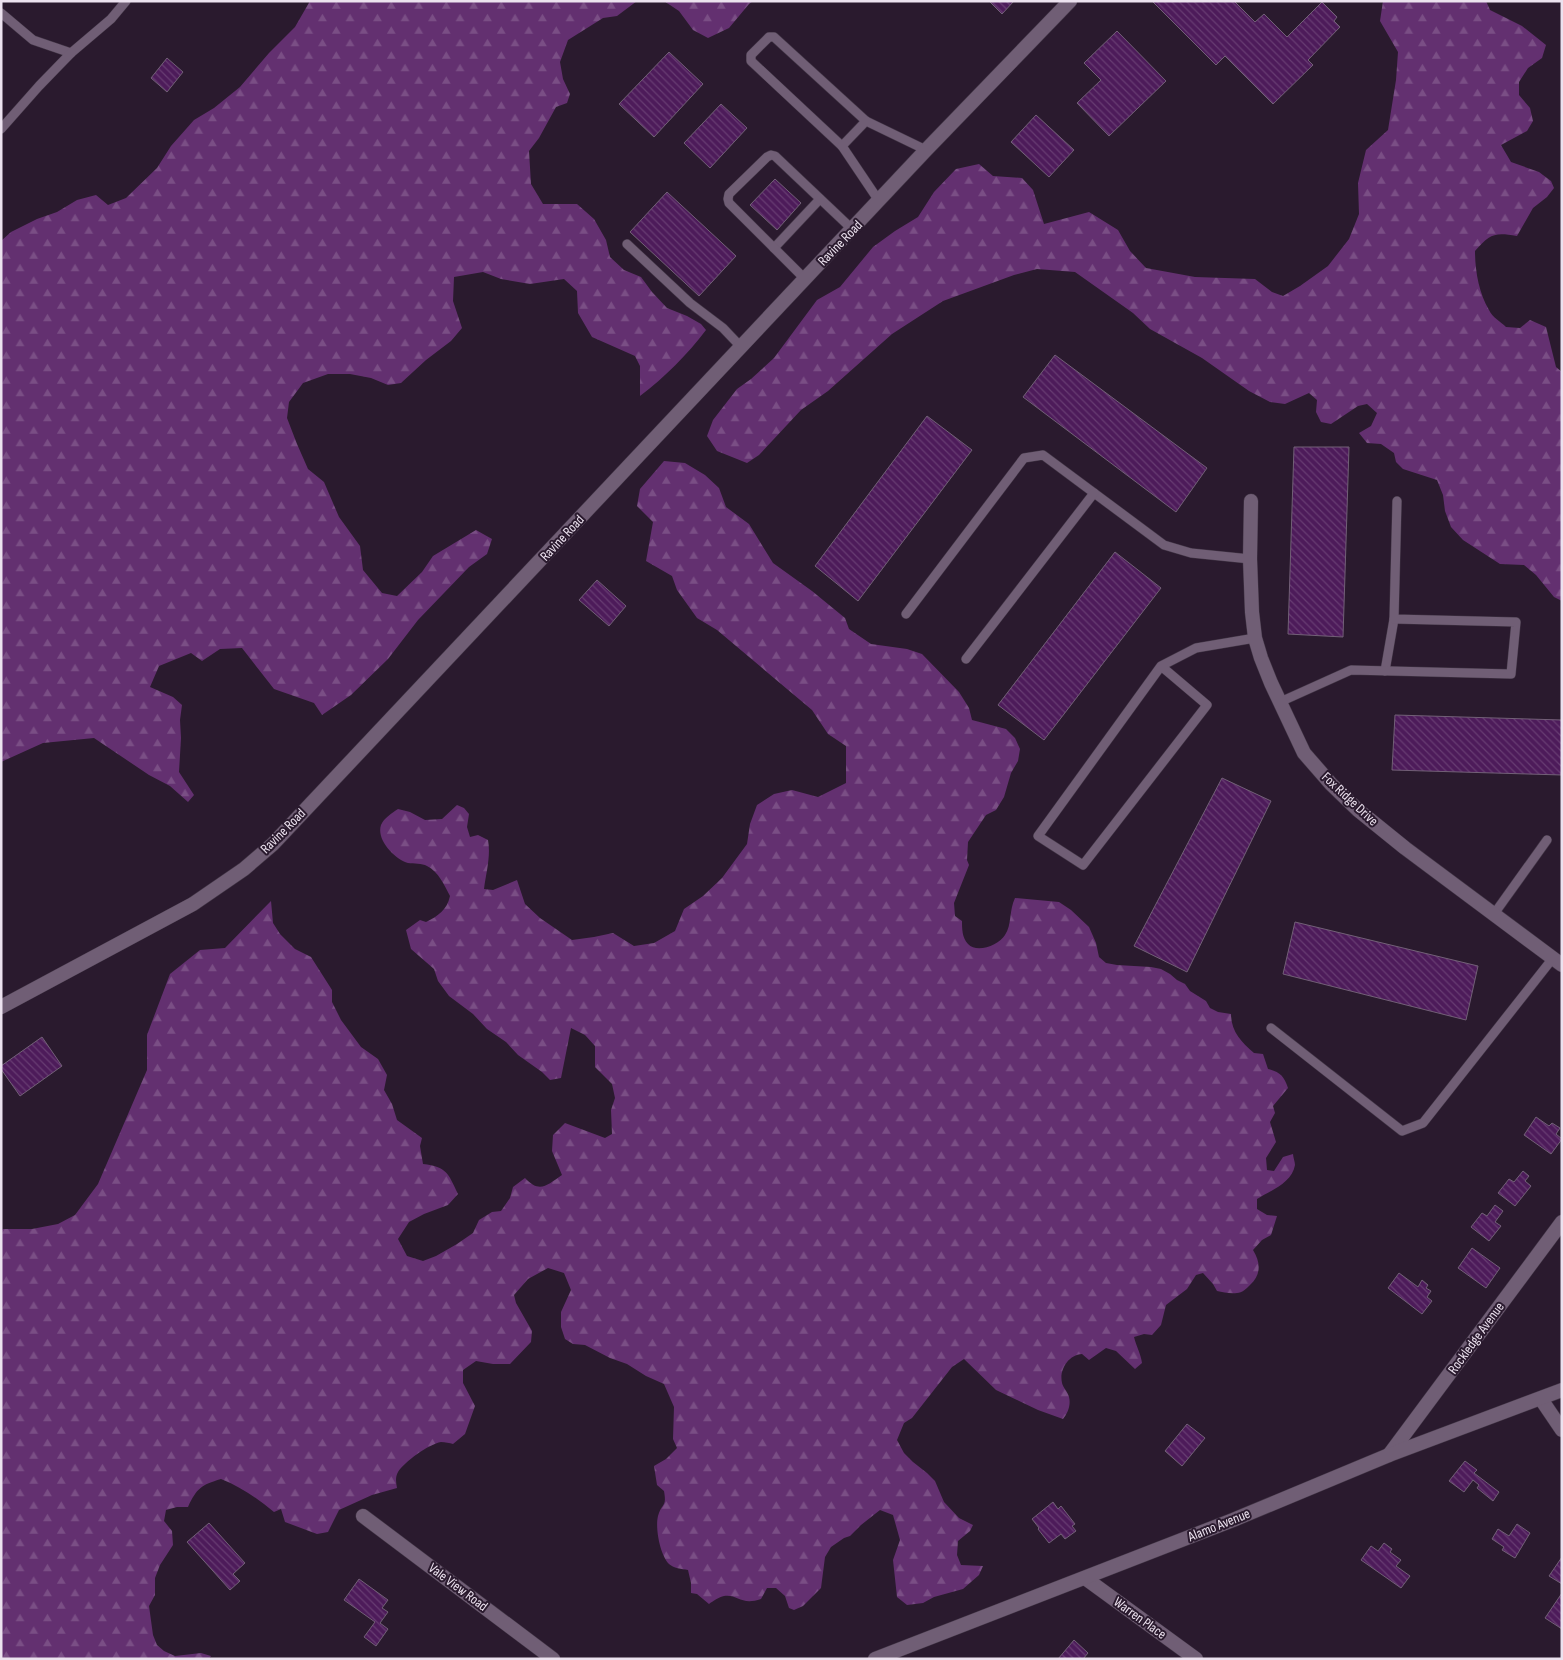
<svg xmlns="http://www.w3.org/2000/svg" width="1563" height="1660" font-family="'Sofia Sans Condensed',sans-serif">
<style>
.forest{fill:url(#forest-firs)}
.building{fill:url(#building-back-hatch);stroke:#726077}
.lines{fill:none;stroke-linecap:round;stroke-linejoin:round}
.service-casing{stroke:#423646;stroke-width:10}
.minor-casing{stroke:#423646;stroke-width:15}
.tertiary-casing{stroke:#423646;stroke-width:15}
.service{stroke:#705e75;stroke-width:9}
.minor{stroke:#705e75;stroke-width:14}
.tertiary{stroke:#705e75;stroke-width:14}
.labels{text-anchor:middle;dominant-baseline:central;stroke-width:4;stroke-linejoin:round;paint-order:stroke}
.street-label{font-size:14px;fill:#ece2ef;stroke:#2a1a2e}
</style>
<defs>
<pattern id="forest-firs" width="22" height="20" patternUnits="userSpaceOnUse" patternTransform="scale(1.25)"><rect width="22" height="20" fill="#633070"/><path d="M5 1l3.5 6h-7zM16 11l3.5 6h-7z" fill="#7a4e85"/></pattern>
<pattern id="building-back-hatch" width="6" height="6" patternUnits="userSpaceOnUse" patternTransform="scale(1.25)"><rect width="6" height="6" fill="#4d1b5a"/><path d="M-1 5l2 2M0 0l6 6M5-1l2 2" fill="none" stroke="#673c72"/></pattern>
</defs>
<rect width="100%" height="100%" fill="#2a1a2e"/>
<!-- forest -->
<g class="forest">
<path d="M 310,1 L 637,1 L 617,16 L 603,18 L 568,40 L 560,62 L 563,79 L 570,94 L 567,103 L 556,107 L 539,138 L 529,151 L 531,184 L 543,204 L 577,204 L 594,219 L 606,240 L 610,257 L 624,270 L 641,277 L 652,292 L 667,308 L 687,316 L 701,324 L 706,330 C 687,355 665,377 640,396 L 640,366 L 635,356 L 592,337 L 578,313 L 577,291 L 564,279 L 530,284 L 501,279 L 483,272 L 454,277 L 453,301 L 462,328 L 451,341 L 426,360 L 401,383 L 388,385 L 371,378 L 350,374 L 328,374 L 303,383 L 289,402 L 287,418 L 297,444 L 308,469 L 324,482 L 339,517 L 360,546 L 363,570 L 382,593 L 397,596 L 422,572 L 433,556 L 476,530 L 492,539 L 487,554 L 469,567 L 418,620 L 388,659 L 351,695 L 322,715 L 314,703 L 274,689 L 242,648 L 220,649 L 202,661 L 191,653 L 159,666 L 150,687 L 173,697 L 182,705 L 180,720 L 181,738 L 179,772 L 194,795 L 188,802 L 170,786 L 149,775 L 94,738 L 43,743 L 1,762 L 1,241 L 11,232 L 37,219 L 57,212 L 77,200 L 96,195 L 108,205 L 126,198 L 157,168 L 171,146 L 194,120 L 214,108 L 240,87 L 269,53 L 295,27 Z"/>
<path d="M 664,1 L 753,1 L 749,4 L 729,28 L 708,38 L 693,30 L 679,11 Z"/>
<path d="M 1383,1 L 1486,1 L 1490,10 L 1522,26 L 1546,45 L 1542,58 L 1528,68 L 1519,82 L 1519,95 L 1530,108 L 1533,121 L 1527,131 L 1501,145 L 1511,162 L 1539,172 L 1551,181 L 1554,188 L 1547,197 L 1533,208 L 1517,236 C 1494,232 1490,234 1475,251 C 1475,271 1479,293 1489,310 C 1492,317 1501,322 1506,327 L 1520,328 L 1530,320 L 1546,327 L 1556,367 L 1562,372 L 1562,601 L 1554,597 L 1536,575 L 1524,565 L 1500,564 L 1463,540 L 1451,527 L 1445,511 L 1443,495 L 1437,480 L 1403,469 L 1396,462 L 1394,453 L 1381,444 L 1367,443 L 1359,433 L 1371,426 L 1377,413 L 1367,404 L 1358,406 L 1331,424 L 1321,422 L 1316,412 L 1317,400 L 1309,393 L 1285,404 L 1270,402 L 1249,391 L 1202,358 L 1150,329 L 1133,313 L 1075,272 L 1037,269 L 1014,275 L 943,301 L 892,334 L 828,391 L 801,410 L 759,455 L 747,463 L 717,451 L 707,436 L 713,420 L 737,389 L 751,379 L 774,358 L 817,300 L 840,287 L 873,247 L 895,231 L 918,217 L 934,192 L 956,169 L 979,164 L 993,176 L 1022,178 L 1033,190 L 1044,224 L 1089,212 L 1118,230 L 1130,251 L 1146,268 L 1195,277 L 1255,279 L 1272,292 L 1283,296 L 1300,286 L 1328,266 L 1349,239 L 1359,214 L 1358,183 L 1366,150 L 1388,130 L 1396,80 L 1398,52 L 1380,21 Z"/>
<path d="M 664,461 L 685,463 L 705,475 L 719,488 L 726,507 L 749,524 L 773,563 L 812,591 L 845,618 L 849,629 L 871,644 L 907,649 L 922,654 L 959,692 L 969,708 L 972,720 L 1006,729 L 1015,738 L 1020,749 L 1018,761 L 1011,773 L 1004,797 L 996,810 L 986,815 L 968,842 L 967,860 L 969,865 L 954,903 L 955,916 L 962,921 C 962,928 962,938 968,944 C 977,954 999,945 1005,935 C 1012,925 1009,910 1015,898 L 1059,902 L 1071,910 L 1089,927 L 1096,943 L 1099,957 L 1106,963 L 1117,965 L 1151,967 L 1161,969 L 1170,974 L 1177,980 L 1185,984 L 1190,991 L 1206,1001 L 1210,1008 L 1218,1012 L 1231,1014 C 1231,1031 1241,1042 1254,1053 L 1263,1054 L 1268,1069 C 1280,1072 1284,1076 1288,1088 L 1273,1106 L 1275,1113 L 1270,1122 L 1276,1142 L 1266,1158 L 1267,1170 L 1274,1171 L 1283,1157 L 1293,1154 C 1293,1157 1295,1162 1295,1165 C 1292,1183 1270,1191 1257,1199 L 1257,1209 L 1267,1215 L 1277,1216 L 1271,1235 L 1262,1240 L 1253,1250 C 1261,1263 1261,1275 1250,1285 C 1246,1289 1242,1293 1237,1293 C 1230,1294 1223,1292 1217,1291 L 1213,1284 L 1203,1273 L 1196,1275 L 1187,1289 L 1166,1305 L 1161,1325 L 1152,1335 L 1144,1334 L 1134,1337 C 1136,1346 1141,1354 1142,1363 L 1135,1369 L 1116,1351 L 1106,1348 L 1089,1360 L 1082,1354 C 1068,1355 1059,1370 1062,1383 C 1063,1388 1068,1392 1069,1397 C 1071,1405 1068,1413 1063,1419 L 1038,1410 L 996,1390 L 964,1359 L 952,1367 L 912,1418 L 904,1423 L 897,1440 L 904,1453 L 913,1462 L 927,1473 L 935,1481 L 944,1502 L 959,1518 L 973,1525 L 970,1531 L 958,1541 L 957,1555 L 961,1565 L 983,1566 L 979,1575 L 963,1589 L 934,1597 L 923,1603 L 907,1605 L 897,1597 L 893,1560 L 900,1540 L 893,1515 L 880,1510 L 861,1525 L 850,1536 L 844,1538 L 831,1547 L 825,1557 L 821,1588 L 803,1606 L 794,1610 L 789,1608 L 785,1596 L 776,1588 L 767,1588 L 761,1599 C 741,1606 738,1594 724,1596 C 719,1597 713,1601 709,1604 L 697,1594 L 691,1593 L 691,1583 L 688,1570 C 682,1569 673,1568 669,1564 C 660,1555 655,1528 658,1516 C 662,1502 667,1508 664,1491 L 657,1485 L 654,1466 L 666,1459 L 677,1448 L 673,1439 L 674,1407 L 664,1384 L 646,1376 L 627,1364 L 610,1358 L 585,1345 L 573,1344 L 565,1339 L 561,1327 L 561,1312 L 571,1290 L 564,1273 L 548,1268 L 528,1279 L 514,1295 L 516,1303 L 532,1331 L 531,1342 L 510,1364 L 493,1364 L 476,1361 L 463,1370 L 463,1383 L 475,1406 L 465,1434 L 453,1444 C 450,1443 445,1442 441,1442 C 429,1444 404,1462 398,1472 C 395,1477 396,1483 397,1488 L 372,1495 L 339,1510 L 328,1532 L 317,1534 L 285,1522 L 281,1509 L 274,1512 C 257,1498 241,1487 221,1479 C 201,1485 197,1488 188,1507 L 177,1507 L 166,1510 L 164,1521 L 172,1531 L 173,1545 L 160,1565 L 155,1578 L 155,1595 L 149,1606 L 153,1635 L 157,1645 L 164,1651 L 175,1656 L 201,1653 L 211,1656 L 209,1659 L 1,1659 L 1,1231 L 3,1229 L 32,1229 L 58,1224 L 75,1215 L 98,1184 L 147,1070 L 147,1035 L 170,974 L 200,950 L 225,948 L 271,901 L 273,923 L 280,934 L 295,949 L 311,957 L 332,990 L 332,1002 L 341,1020 L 361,1047 L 378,1059 L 387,1075 L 384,1090 L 392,1104 L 397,1120 L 422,1138 L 420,1146 L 423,1164 C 447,1167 448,1173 458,1194 L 448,1205 L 424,1214 L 409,1222 L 398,1239 L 407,1256 L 423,1261 L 436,1256 L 457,1244 L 473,1233 L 479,1220 L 492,1212 L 501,1211 L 510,1198 L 513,1187 L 525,1178 C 540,1194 547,1185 562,1175 L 552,1151 L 553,1135 L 565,1123 L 605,1138 L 612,1134 L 611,1110 L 615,1098 L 612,1084 L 595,1067 L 595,1046 L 585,1035 L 571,1028 L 561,1078 L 550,1080 L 542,1072 L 518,1055 L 506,1042 L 487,1029 L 473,1014 L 449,996 L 438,981 L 434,969 L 411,949 L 406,930 L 420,920 L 426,922 C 438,916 447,910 450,896 C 444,885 439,872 427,866 C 422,863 414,864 408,863 C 395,859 376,840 381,825 C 384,818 392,813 398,809 L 410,812 L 425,820 L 442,819 L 457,805 L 464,808 L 469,814 L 467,827 L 470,837 L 478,835 L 488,840 C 491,856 486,873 484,889 L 493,890 L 517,880 L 525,904 L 540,918 L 572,940 L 594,937 L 613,933 L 634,946 L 654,943 L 675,931 L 684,909 L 703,896 L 722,878 L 747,844 L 750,824 L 757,805 L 774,794 L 792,790 L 818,797 L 846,783 L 846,746 L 828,734 L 812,710 L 717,630 L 697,618 L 677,590 L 672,576 L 646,561 L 653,522 L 637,506 L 640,489 Z"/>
</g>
<!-- building -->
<g class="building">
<path d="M 989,1 L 1014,1 L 1002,14 Z"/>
<path d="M 1152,1 L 1234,1 L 1255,22 L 1264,14 L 1287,37 L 1322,2 L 1337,17 L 1334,21 L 1340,27 L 1308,60 L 1313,65 L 1273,104 L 1225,56 L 1216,65 Z"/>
<path d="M 1117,31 L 1166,81 L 1109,136 L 1077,103 L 1101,80 L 1084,63 Z"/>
<path d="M 669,52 L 703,84 L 654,137 L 619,104 Z"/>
<path d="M 167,58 L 183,72 L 167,92 L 151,78 Z"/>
<path d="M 721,104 L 747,128 L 710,168 L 684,143 Z"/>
<path d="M 1036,115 L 1074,150 L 1049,177 L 1011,142 Z"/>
<path d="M 775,179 L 801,203 L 777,230 L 750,205 Z"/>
<path d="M 667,192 L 736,256 L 699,296 L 630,232 Z"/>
<path d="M 1055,355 L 1207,468 L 1176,512 L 1023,397 Z"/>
<path d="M 927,416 L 972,450 L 858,601 L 815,566 Z"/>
<path d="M 1294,447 L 1349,447 L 1343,637 L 1288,634 Z"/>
<path d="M 1115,552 L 1161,588 L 1044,740 L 998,705 Z"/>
<path d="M 597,580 L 626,606 L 609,626 L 579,600 Z"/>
<path d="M 1395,715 L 1562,720 L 1562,775 L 1392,770 Z"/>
<path d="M 1222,778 L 1271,801 L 1187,972 L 1134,946 Z"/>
<path d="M 1295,922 L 1478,966 L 1466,1020 L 1283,974 Z"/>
<path d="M 42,1037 L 62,1066 L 20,1096 L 1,1069 L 1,1066 Z"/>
<path d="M 1536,1117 L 1549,1126 L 1552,1123 L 1560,1128 L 1556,1134 L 1562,1139 L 1551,1154 L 1524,1135 Z"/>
<path d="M 1523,1171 L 1529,1176 L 1525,1181 L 1531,1186 L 1515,1206 L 1498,1193 L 1509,1179 L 1514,1182 Z"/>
<path d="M 1495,1205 L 1503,1211 L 1495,1222 L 1501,1226 L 1489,1241 L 1471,1227 L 1482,1213 L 1487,1216 Z"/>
<path d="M 1472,1248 L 1500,1268 L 1486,1288 L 1458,1268 Z"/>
<path d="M 1399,1273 L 1418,1287 L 1422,1280 L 1428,1285 L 1426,1288 L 1431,1291 L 1427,1297 L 1432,1301 L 1422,1314 L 1388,1288 Z"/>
<path d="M 1187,1424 L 1205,1438 L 1182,1466 L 1165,1451 Z"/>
<path d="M 1465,1461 L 1477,1470 L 1474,1473 L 1499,1492 L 1493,1501 L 1477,1488 L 1479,1485 L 1473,1480 L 1464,1492 L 1449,1481 Z"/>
<path d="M 1053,1502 L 1058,1509 L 1061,1506 L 1075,1524 L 1072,1526 L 1076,1531 L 1065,1539 L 1061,1534 L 1049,1543 L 1038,1529 L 1039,1528 L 1032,1519 Z"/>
<path d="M 209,1523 L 245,1563 L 233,1574 L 240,1581 L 230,1590 L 187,1542 Z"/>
<path d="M 1517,1524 L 1530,1533 L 1515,1558 L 1502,1550 L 1504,1547 L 1492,1539 L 1498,1529 L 1509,1536 Z"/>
<path d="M 1384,1543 L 1392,1549 L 1390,1552 L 1401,1560 L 1396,1566 L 1410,1576 L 1401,1588 L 1361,1560 L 1371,1546 L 1378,1551 Z"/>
<path d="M 1562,1557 L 1562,1584 L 1549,1576 Z"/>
<path d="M 359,1579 L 388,1600 L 382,1608 L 388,1612 L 380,1623 L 388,1629 L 376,1646 L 364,1637 L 375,1622 L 344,1600 Z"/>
<path d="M 1562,1593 L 1562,1629 L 1545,1618 Z"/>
<path d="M 1074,1640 L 1088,1653 L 1083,1659 L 1058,1659 Z"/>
</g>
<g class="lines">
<defs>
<g id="service">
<path d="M 1,13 L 33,40 L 71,53 L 111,19 L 126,1"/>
<path d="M 1,129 L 39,86 L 71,53"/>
<path d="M 842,146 L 751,61 L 751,55 L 769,37 L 774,37 L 866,121"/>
<path d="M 879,201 L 842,146 L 866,121 L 926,150"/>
<path d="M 627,244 L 690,303 L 723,328 L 742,348"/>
<path d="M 774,248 L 820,199"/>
<path d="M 805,279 L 729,203 L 728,199 L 729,194 L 767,157 L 771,155 L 775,156 L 852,229"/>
<path d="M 906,614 L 1024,458 L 1043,455 L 1164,545 L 1191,553 L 1250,559"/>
<path d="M 966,659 L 1094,493"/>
<path d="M 1161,666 L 1207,705 L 1083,865 L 1038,836 L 1161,666 L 1196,648 L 1255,638"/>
<path d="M 1385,671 L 1394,619"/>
<path d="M 1280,702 L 1351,670 L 1511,674 L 1516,622 L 1394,619 L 1397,501"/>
<path d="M 1494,914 L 1547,840"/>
<path d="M 1271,1028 L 1402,1131 L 1423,1123 L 1553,958"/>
</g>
<g id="minor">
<path d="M 1251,501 L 1250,559 L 1252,612 L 1255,638 L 1261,658 L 1271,683 L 1304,753 L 1331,784 L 1358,810 L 1405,848 L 1562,965"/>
<path d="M 1541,1399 L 1562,1430"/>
<path d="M 1389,1455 L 1562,1222"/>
<path d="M 363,1516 L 553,1659"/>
<path d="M 1085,1578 L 1196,1659"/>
</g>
<g id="tertiary">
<path d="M 1,1007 L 193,904 L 244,869 L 273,844 L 926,150 L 1070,1"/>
<path d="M 875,1659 L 1233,1520 L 1389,1455 L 1562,1390"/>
</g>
</defs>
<!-- service casing -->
<use href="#service" class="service-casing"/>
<!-- minor casing -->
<use href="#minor" class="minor-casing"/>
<!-- tertiary casing -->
<use href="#tertiary" class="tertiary-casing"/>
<!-- service -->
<use href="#service" class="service"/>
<!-- minor -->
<use href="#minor" class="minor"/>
<!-- tertiary -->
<use href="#tertiary" class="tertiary"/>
</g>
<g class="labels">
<!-- street labels -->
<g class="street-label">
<text transform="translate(840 243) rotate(-46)">Ravine Road</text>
<text transform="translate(562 538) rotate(-47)">Ravine Road</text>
<text transform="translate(1350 799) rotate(43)">Fox Ridge Drive</text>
<text transform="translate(283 831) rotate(-45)">Ravine Road</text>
<text transform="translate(1476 1338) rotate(-54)">Rockledge Avenue</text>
<text transform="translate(1219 1525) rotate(-22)">Alamo Avenue</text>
<text transform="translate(458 1587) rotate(37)">Vale View Road</text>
<text transform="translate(1140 1618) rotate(36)">Warren Place</text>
</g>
</g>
<!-- border -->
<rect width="1563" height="1660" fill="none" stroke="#ece2ef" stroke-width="5"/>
</svg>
